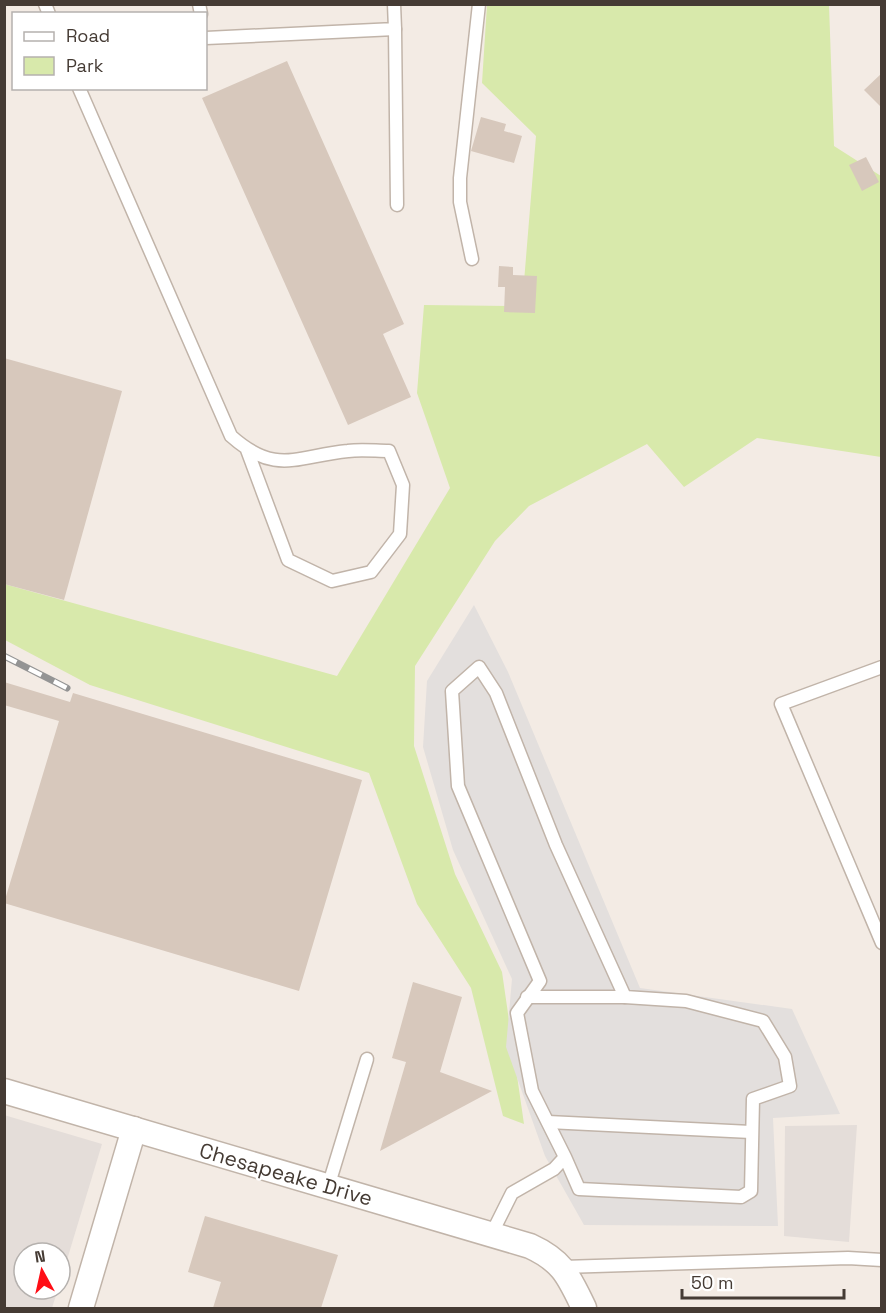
<svg xmlns="http://www.w3.org/2000/svg" width="886" height="1313" font-family="'Space Grotesk',sans-serif">
<style>
.industrial{fill:#e4ddd9}
.green{fill:#d8e9ab}
.parking{fill:#e3dfdd}
.building{fill:#d7c8bc}
.lines{fill:none;stroke-linecap:round;stroke-linejoin:round}
.lane-casing{stroke:#c1b4a9;stroke-width:15}
.street-casing{stroke:#c1b4a9;stroke-width:27}
.lane{stroke:#fff;stroke-width:12}
.street{stroke:#fff;stroke-width:24}
.rail-casing{stroke:#949494;stroke-width:7}
.rail{stroke:#fff;stroke-width:4.5;stroke-dasharray:14;stroke-linecap:butt}
.labels{text-anchor:middle;dominant-baseline:central;stroke-width:4.5;stroke-linejoin:round;paint-order:stroke}
.street-label{font-size:21px;fill:#453b34;stroke:#fff}
</style>
<rect width="100%" height="100%" fill="#f3ebe4"/>
<!-- industrial -->
<g class="industrial">
<path d="M 4,1115 L 102,1144 L 60,1283 L 60,1253 L 24,1253 L 24,1289 L 58,1289 L 52,1308 L 5,1308 Z"/>
<path d="M 857,1125 L 849,1242 L 784,1236 L 785,1126 Z"/>
</g>
<!-- green -->
<path class="green" d="M 487,5 L 829,5 L 834,146 L 881,176 L 881,457 L 757,438 L 684,487 L 647,444 L 529,506 L 495,541 L 415,666 L 414,746 L 455,874 L 502,972 L 524,1124 L 503,1116 L 471,988 L 417,904 L 369,773 L 90,685 L 5,640 L 4,584 L 337,676 L 450,488 L 417,393 L 424,305 L 522,306 L 536,136 L 482,83 Z"/>
<!-- parking -->
<path class="parking" d="M 474,605 L 508,672 L 640,988 L 792,1009 L 840,1114 L 773,1118 L 778,1226 L 584,1225 L 545,1156 L 506,1047 L 512,979 L 453,850 L 423,747 L 427,681 Z"/>
<!-- building -->
<g class="building">
<path d="M 287,61 L 404,324 L 383,334 L 411,397 L 348,425 L 202,98 Z"/>
<path d="M 882,73 L 882,108 L 864,90 Z"/>
<path d="M 481,117 L 506,124 L 504,131 L 522,136 L 514,163 L 471,151 Z"/>
<path d="M 866,157 L 879,182 L 862,191 L 849,165 Z"/>
<path d="M 499,266 L 513,267 L 513,275 L 537,276 L 535,313 L 504,312 L 505,287 L 498,287 Z"/>
<path d="M 4,358 L 122,391 L 64,600 L 4,584 Z"/>
<path d="M 4,682 L 70,702 L 73,693 L 362,780 L 299,991 L 4,903 L 59,721 L 4,705 Z"/>
<path d="M 413,982 L 462,997 L 440,1072 L 492,1091 L 380,1151 L 406,1062 L 392,1058 Z"/>
<path d="M 205,1216 L 338,1255 L 321,1308 L 213,1308 L 221,1282 L 188,1272 Z"/>
</g>
<g class="lines">
<defs>
<g id="lane">
<path d="M 45,4 L 49,14"/>
<path d="M 199,4 L 201,14"/>
<path d="M 395,29 L 397,205"/>
<path d="M 206,38 L 395,29 L 394,4"/>
<path d="M 79,88 L 231,436 C 276,476 296,456 348,451 C 361,449 376,451 389,451 L 403,485 L 400,534 L 371,572 L 332,581 L 288,560 L 247,450"/>
<path d="M 472,259 L 460,202 L 460,178 L 479,4"/>
<path d="M 882,667 L 781,704 L 882,943"/>
<path d="M 527,997 L 625,997"/>
<path d="M 548,1122 L 751,1132"/>
<path d="M 328,1187 L 367,1059"/>
<path d="M 491,1235 L 512,1193 L 554,1169 L 565,1157 L 532,1091 L 517,1013 L 540,981 L 458,786 L 452,691 L 479,667 L 496,693 L 556,845 L 625,997 L 686,1001 L 763,1021 L 785,1057 L 790,1086 L 753,1099 L 751,1191 L 741,1197 L 579,1189 L 565,1157"/>
<path d="M 563,1267 L 848,1258 L 882,1260"/>
</g>
<g id="street">
<path d="M 4,1091 L 530,1246 C 563,1261 569,1277 584,1308"/>
<path d="M 81,1308 L 134,1129"/>
</g>
</defs>
<!-- lane casing -->
<use href="#lane" class="lane-casing"/>
<!-- street casing -->
<use href="#street" class="street-casing"/>
<!-- lane -->
<use href="#lane" class="lane"/>
<!-- street -->
<use href="#street" class="street"/>
<defs>
<path id="rail" d="M 4,656 L 67,688"/>
</defs>
<!-- rail casing -->
<use href="#rail" class="rail-casing"/>
<!-- rail -->
<use href="#rail" class="rail"/>
</g>
<g class="labels">
<!-- street labels -->
<g class="street-label">
<text transform="translate(286 1174) rotate(16)">Chesapeake Drive</text>
</g>
</g>
<!-- border -->
<rect width="886" height="1313" fill="none" stroke="#453b34" stroke-width="12"/>
<!-- legend -->
<rect x="12" y="12" width="195" height="78" fill="#ffffff" stroke="#b5b1ae" stroke-width="1.5"/>
<rect x="24" y="32" width="30" height="9" fill="#ffffff" stroke="#b5b1ae" stroke-width="1.5"/>
<text x="66" y="42" font-size="18" fill="#453b34">Road</text>
<rect x="24" y="57" width="30" height="18" fill="#d8e9ab" stroke="#b5b1ae" stroke-width="1.5"/>
<text x="66" y="72" font-size="18" fill="#453b34">Park</text>
<!-- north arrow -->
<g transform="translate(42 1271) rotate(352)"><circle r="28" fill="#ffffff" stroke="#b5b1ae" stroke-width="1.5"/>
<path d="M0-4.5L10 22L0 15L-10 22Z" fill="#ff0e16"/>
<text y="-9" font-size="16" font-weight="bold" text-anchor="middle" fill="#453b34">N</text>
</g>
<!-- scale -->
<path d="M682 1289v9h162v-9" fill="none" stroke="#453b34" stroke-width="3"/>
<text x="691" y="1289" font-size="18" fill="#453b34" stroke="#ffffff" stroke-width="4.5" paint-order="stroke">50 m</text>
</svg>
